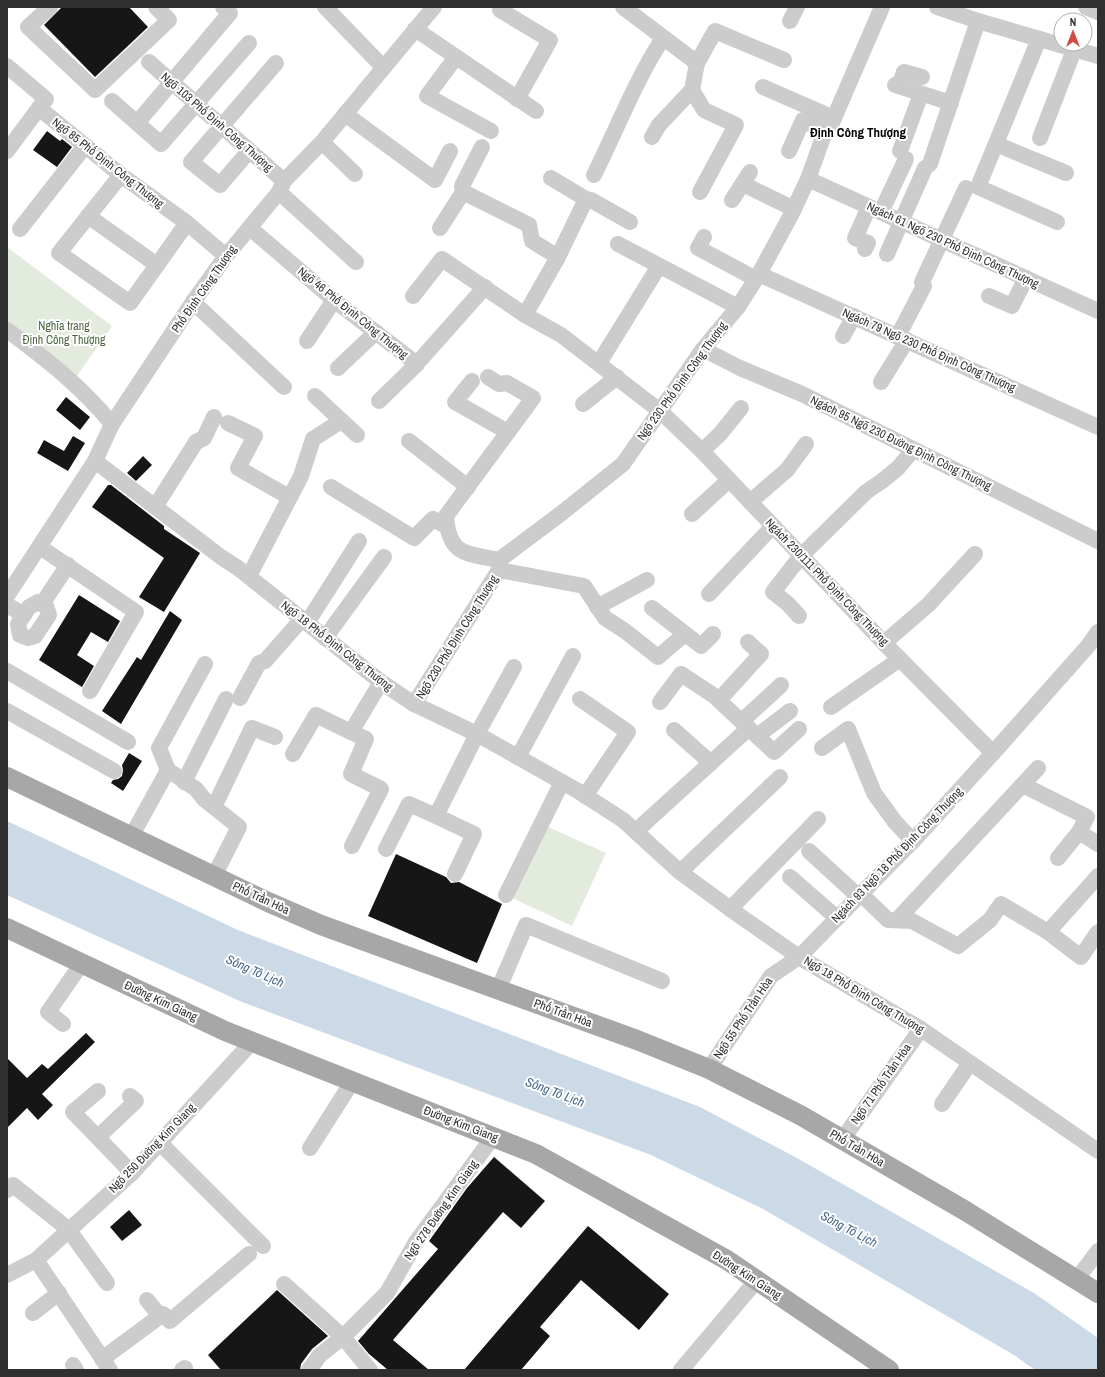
<svg xmlns="http://www.w3.org/2000/svg" width="1105" height="1377" font-family="'Archivo Narrow',sans-serif">
<style>
.green{fill:#e3ebde}
.water{fill:#ccdae8}
.building{fill:#161616}
.lines{fill:none;stroke-linecap:round;stroke-linejoin:round}
.minor{stroke:#ccc;stroke-width:16}
.major{stroke:#a7a7a7;stroke-width:20}
.labels{text-anchor:middle;dominant-baseline:central;stroke-width:4;stroke-linejoin:round;paint-order:stroke}
.street-label{font-size:12px;fill:#2f2f2f;stroke:#fff}
.park-label{font-size:12px;fill:#4d6640;stroke:#fff}
.neighbourhood-label{font-size:13px;font-weight:bold;fill:#000;stroke:#fff}
.water-label{font-size:13px;font-style:italic;fill:#456589;stroke:#fff}
</style>
<rect width="100%" height="100%" fill="#fff"/>
<!-- green -->
<g class="green">
<path d="M 7,247 L 112,326 L 72,383 L 7,332 Z"/>
<path d="M 544,825 L 606,853 L 572,926 L 510,897 Z"/>
</g>
<!-- water -->
<path class="water" d="M 7,821 L 238,930 L 700,1107 L 797,1158 L 1034,1293 L 1098,1338 L 1098,1370 L 1035,1370 L 1014,1355 L 763,1209 L 651,1155 L 242,1002 L 7,895 Z"/>
<!-- building -->
<g class="building">
<path d="M 62,7 L 129,7 L 148,27 L 95,77 L 44,25 Z"/>
<path d="M 47,131 L 60,141 L 62,139 L 72,147 L 57,167 L 33,150 Z"/>
<path d="M 66,397 L 90,417 L 80,430 L 56,410 Z"/>
<path d="M 73,436 L 85,443 L 68,471 L 37,453 L 44,440 L 64,451 Z"/>
<path d="M 143,456 L 152,465 L 136,481 L 127,473 Z"/>
<path d="M 108,485 L 111,485 L 164,526 L 164,529 L 200,553 L 164,612 L 139,597 L 164,558 L 92,507 Z"/>
<path d="M 79,595 L 120,621 L 108,642 L 91,632 L 77,655 L 94,666 L 82,687 L 39,660 Z"/>
<path d="M 170,611 L 182,620 L 121,724 L 102,711 L 137,657 L 141,660 Z"/>
<path d="M 129,753 L 142,761 L 123,791 L 111,783 L 113,780 L 118,779 L 122,776 L 123,770 L 122,765 Z"/>
<path d="M 396,854 L 446,877 L 451,883 L 459,882 L 502,904 L 477,963 L 368,916 Z"/>
<path d="M 86,1033 L 95,1042 L 42,1094 L 53,1105 L 38,1120 L 27,1108 L 7,1128 L 7,1058 L 27,1078 L 42,1064 L 48,1069 Z"/>
<path d="M 494,1157 L 545,1201 L 521,1228 L 503,1212 L 393,1340 L 429,1370 L 388,1370 L 369,1354 L 358,1341 L 438,1249 L 429,1241 L 467,1188 Z"/>
<path d="M 129,1210 L 142,1225 L 122,1241 L 110,1227 Z"/>
<path d="M 588,1226 L 669,1294 L 639,1330 L 581,1280 L 540,1327 L 550,1336 L 521,1370 L 464,1370 Z"/>
<path d="M 277,1290 L 328,1336 L 312,1349 L 301,1364 L 300,1370 L 221,1370 L 208,1355 Z"/>
</g>
<g class="lines">
<!-- minor -->
<g class="minor">
<path d="M 50,7 L 28,27 L 95,90 L 169,20 L 156,7"/>
<path d="M 325,7 L 383,67"/>
<path d="M 502,7 L 500,10 L 550,40 L 517,99"/>
<path d="M 623,7 L 697,63 L 692,90 L 659,125 L 652,137"/>
<path d="M 937,7 L 978,21 L 1098,56"/>
<path d="M 1086,7 L 1098,12"/>
<path d="M 790,21 L 797,7"/>
<path d="M 415,29 L 536,111"/>
<path d="M 1039,39 L 978,187 L 1057,222"/>
<path d="M 456,57 L 427,96 L 491,131"/>
<path d="M 149,62 L 284,181"/>
<path d="M 697,63 L 715,31 L 784,60"/>
<path d="M 7,66 L 46,99 L 39,108 L 121,175 L 187,223 L 226,256"/>
<path d="M 895,85 L 951,103"/>
<path d="M 899,86 L 904,72 L 922,77"/>
<path d="M 763,87 L 834,118"/>
<path d="M 692,90 L 704,110 L 736,125 L 700,192"/>
<path d="M 112,101 L 161,144 L 249,43"/>
<path d="M 345,114 L 435,180 L 450,151"/>
<path d="M 137,123 L 230,13 L 223,7"/>
<path d="M 1040,138 L 1074,50"/>
<path d="M 322,142 L 355,174"/>
<path d="M 996,144 L 1066,173"/>
<path d="M 7,151 L 39,108"/>
<path d="M 249,151 L 220,185 L 191,162 L 276,63"/>
<path d="M 789,151 L 803,120 L 825,132"/>
<path d="M 900,151 L 921,94"/>
<path d="M 930,164 L 978,21"/>
<path d="M 121,175 L 59,253 L 130,303 L 187,223"/>
<path d="M 594,175 C 617,129 635,81 663,38"/>
<path d="M 808,179 L 1098,311"/>
<path d="M 743,184 L 794,209"/>
<path d="M 279,192 L 356,262"/>
<path d="M 463,192 L 529,225 L 532,241 L 558,257"/>
<path d="M 586,199 L 591,200 L 630,222"/>
<path d="M 732,200 L 750,172"/>
<path d="M 881,212 L 906,159"/>
<path d="M 88,216 L 157,265"/>
<path d="M 250,228 L 334,300 L 417,364 L 379,401"/>
<path d="M 440,228 L 463,192 L 462,186 L 482,147"/>
<path d="M 20,229 L 85,146"/>
<path d="M 704,237 L 698,248 L 756,279"/>
<path d="M 618,244 L 738,307"/>
<path d="M 865,249 L 868,243 L 855,238 L 869,207"/>
<path d="M 887,254 L 925,168"/>
<path d="M 759,274 L 1098,427"/>
<path d="M 922,282 L 966,188"/>
<path d="M 413,296 L 442,259 L 525,315 L 561,335 L 660,411 L 702,451 L 884,643 L 993,753"/>
<path d="M 989,296 L 1012,306 L 1026,278"/>
<path d="M 193,302 L 284,387"/>
<path d="M 525,315 L 558,257 L 586,199 L 551,178"/>
<path d="M 7,330 C 45,358 82,387 112,424"/>
<path d="M 843,336 L 854,316"/>
<path d="M 898,336 L 924,286"/>
<path d="M 307,341 L 334,300"/>
<path d="M 703,349 L 740,368 L 802,394 L 1098,541"/>
<path d="M 421,359 L 485,287"/>
<path d="M 599,363 L 659,266"/>
<path d="M 338,368 L 376,332"/>
<path d="M 488,377 L 499,384 L 507,383 L 533,398 L 446,516 C 449,556 466,553 499,560"/>
<path d="M 472,381 L 455,402 L 508,432"/>
<path d="M 881,382 L 907,340"/>
<path d="M 315,396 L 357,435"/>
<path d="M 583,404 L 617,377"/>
<path d="M 228,423 L 255,436 L 238,468 L 289,497"/>
<path d="M 313,439 L 341,421"/>
<path d="M 409,441 L 468,487"/>
<path d="M 702,451 L 720,434 L 741,408"/>
<path d="M 95,461 L 221,557 L 238,568 L 381,682 L 414,704 L 477,734 L 578,791 L 623,820 L 680,872 L 740,916 L 799,957 L 921,1029 L 1098,1151"/>
<path d="M 331,487 L 414,538 L 433,519 L 446,526"/>
<path d="M 750,502 L 787,470 L 806,444"/>
<path d="M 155,507 L 196,442 L 204,438 L 214,417"/>
<path d="M 692,514 L 729,480"/>
<path d="M 40,547 L 136,612 L 90,691"/>
<path d="M 499,570 L 584,586 L 605,618 L 625,631 L 658,657 L 685,634"/>
<path d="M 249,576 L 301,476 L 313,439"/>
<path d="M 709,594 L 773,526"/>
<path d="M 7,596 L 95,461 L 112,424 L 193,302 L 226,256 L 279,192 L 284,181 L 322,142 L 434,7"/>
<path d="M 38,602 L 46,606 L 49,615 L 35,636 L 28,638 L 20,635 L 18,624 L 29,607 Z"/>
<path d="M 42,604 L 68,565"/>
<path d="M 7,605 L 24,615"/>
<path d="M 597,607 L 647,580"/>
<path d="M 652,608 L 701,646 L 713,634"/>
<path d="M 799,616 L 788,604 L 773,592 L 801,556 L 866,492 L 882,481 L 898,468 L 913,450"/>
<path d="M 307,623 L 359,541"/>
<path d="M 325,638 L 384,557"/>
<path d="M 884,643 L 928,605 L 975,554"/>
<path d="M 205,664 L 159,748 L 168,770 L 196,789 L 204,799 L 239,827 L 214,876"/>
<path d="M 7,671 L 128,742"/>
<path d="M 240,698 L 259,663 L 265,661 L 302,619"/>
<path d="M 580,699 L 628,732 L 585,796"/>
<path d="M 719,700 L 761,654 L 748,642"/>
<path d="M 660,702 L 681,674 L 713,695 L 774,752 L 799,729"/>
<path d="M 414,704 L 499,570 L 499,560 L 563,512 L 623,464 L 703,349 L 738,307 L 759,274 L 791,215 L 808,179 L 825,132 L 831,125 L 882,7"/>
<path d="M 831,707 L 900,659"/>
<path d="M 7,711 L 114,771"/>
<path d="M 742,721 L 781,685"/>
<path d="M 674,730 L 711,763"/>
<path d="M 757,736 L 790,711"/>
<path d="M 822,748 L 848,729 L 874,793 L 895,822 L 913,841"/>
<path d="M 293,754 L 316,715 L 351,732"/>
<path d="M 518,757 L 573,656"/>
<path d="M 184,782 L 226,699"/>
<path d="M 1023,785 L 1087,817 L 1079,832 L 1058,858"/>
<path d="M 214,807 L 252,728 L 275,737"/>
<path d="M 436,816 L 474,834 L 455,874"/>
<path d="M 636,831 L 749,728"/>
<path d="M 1079,832 L 1098,844"/>
<path d="M 131,837 L 168,770"/>
<path d="M 352,846 L 381,789 L 351,774 L 366,739 L 351,732 L 381,682"/>
<path d="M 386,849 L 409,804 L 436,816 L 477,734 L 514,667"/>
<path d="M 809,851 L 858,896"/>
<path d="M 680,872 L 780,777"/>
<path d="M 790,877 L 837,918"/>
<path d="M 861,894 L 888,920 L 912,921 L 958,946 L 990,920 L 1001,904 L 1048,932 L 1098,876"/>
<path d="M 506,895 L 562,782"/>
<path d="M 730,909 L 818,819"/>
<path d="M 897,920 L 1038,768"/>
<path d="M 1048,932 L 1081,957 L 1098,932"/>
<path d="M 498,990 L 526,925 L 662,981"/>
<path d="M 63,1024 L 48,1012 L 82,963"/>
<path d="M 709,1069 L 771,976 L 799,957 L 913,841 L 993,753 L 1088,646 L 1098,632"/>
<path d="M 98,1091 L 73,1112 L 132,1173"/>
<path d="M 942,1104 L 970,1063"/>
<path d="M 98,1137 L 136,1101 L 130,1096"/>
<path d="M 842,1140 L 921,1029"/>
<path d="M 160,1143 L 263,1246"/>
<path d="M 310,1148 L 352,1082"/>
<path d="M 7,1190 L 13,1185 L 68,1229 L 107,1283"/>
<path d="M 36,1260 L 110,1370"/>
<path d="M 7,1275 L 36,1260 L 132,1173 L 252,1042"/>
<path d="M 1077,1279 L 1098,1251"/>
<path d="M 284,1284 L 343,1337 L 370,1370"/>
<path d="M 147,1300 L 160,1316"/>
<path d="M 33,1313 L 59,1293"/>
<path d="M 102,1359 L 163,1314 L 170,1321 L 249,1254"/>
<path d="M 73,1365 L 76,1370"/>
<path d="M 182,1370 L 185,1368"/>
<path d="M 309,1370 L 320,1355 L 343,1337 L 387,1293 L 416,1242 L 493,1137"/>
<path d="M 681,1370 L 757,1280"/>
</g>
<!-- major -->
<g class="major">
<path d="M 7,777 L 268,902 L 321,925 L 637,1040 L 709,1069 L 800,1115 L 964,1210 L 1098,1293"/>
<path d="M 7,928 L 225,1031 L 536,1154 L 727,1260 L 889,1370"/>
</g>
</g>
<g class="labels">
<!-- street labels -->
<g class="street-label">
<text transform="translate(217 122) rotate(41)">Ngõ 103 Phố Định Công Thượng</text>
<text transform="translate(108 163) rotate(38)">Ngõ 85 Phố Định Công Thượng</text>
<text transform="translate(953 245) rotate(25)">Ngách 61 Ngõ 230 Phố Định Công Thượng</text>
<text transform="translate(204 289) rotate(-55)">Phố Định Công Thượng</text>
<text transform="translate(353 313) rotate(39)">Ngõ 46 Phố Định Công Thượng</text>
<text transform="translate(929 350) rotate(24)">Ngách 79 Ngõ 230 Phố Định Công Thượng</text>
<text transform="translate(682 381) rotate(-54)">Ngõ 230 Phố Định Công Thượng</text>
<text transform="translate(901 443) rotate(26)">Ngách 95 Ngõ 230 Đường Định Công Thượng</text>
<text transform="translate(827 582) rotate(46)">Ngách 230/111 Phố Định Công Thượng</text>
<text transform="translate(457 637) rotate(-58)">Ngõ 230 Phố Định Công Thượng</text>
<text transform="translate(337 646) rotate(38)">Ngõ 18 Phố Định Công Thượng</text>
<text transform="translate(897 855) rotate(-46)">Ngách 93 Ngõ 18 Phố Định Công Thượng</text>
<text transform="translate(261 898) rotate(25)">Phố Trần Hòa</text>
<text transform="translate(864 995) rotate(31)">Ngõ 18 Phố Định Công Thượng</text>
<text transform="translate(161 1001) rotate(25)">Đường Kim Giang</text>
<text transform="translate(563 1013) rotate(20)">Phố Trần Hòa</text>
<text transform="translate(743 1018) rotate(-56)">Ngõ 55 Phố Trần Hòa</text>
<text transform="translate(881 1084) rotate(-55)">Ngõ 71 Phố Trần Hòa</text>
<text transform="translate(461 1124) rotate(21)">Đường Kim Giang</text>
<text transform="translate(152 1148) rotate(-46)">Ngõ 250 Đường Kim Giang</text>
<text transform="translate(857 1148) rotate(30)">Phố Trần Hòa</text>
<text transform="translate(441 1210) rotate(-55)">Ngõ 278 Đường Kim Giang</text>
<text transform="translate(747 1275) rotate(33)">Đường Kim Giang</text>
</g>
<!-- park labels -->
<g class="park-label">
<text x="64" y="326">Nghĩa trang<tspan x="64" dy="14">Định Công Thượng</tspan></text>
</g>
<!-- neighbourhood labels -->
<g class="neighbourhood-label">
<text x="858" y="132">Định Công Thượng</text>
</g>
<!-- water labels -->
<g class="water-label">
<text transform="translate(255 971) rotate(24)">Sông Tô Lịch</text>
<text transform="translate(555 1092) rotate(21)">Sông Tô Lịch</text>
<text transform="translate(849 1229) rotate(28)">Sông Tô Lịch</text>
</g>
</g>
<!-- border -->
<rect width="1105" height="1377" fill="none" stroke="#2f2f2f" stroke-width="16"/>
<!-- north arrow -->
<g transform="translate(1073 32)"><circle r="19" fill="#ffffff" stroke="#acacac"/>
<path d="M0-3L7 15L0 10L-7 15Z" fill="#d44b43"/>
<text y="-6" font-size="11" font-weight="bold" text-anchor="middle" fill="#2f2f2f">N</text>
</g>
</svg>
